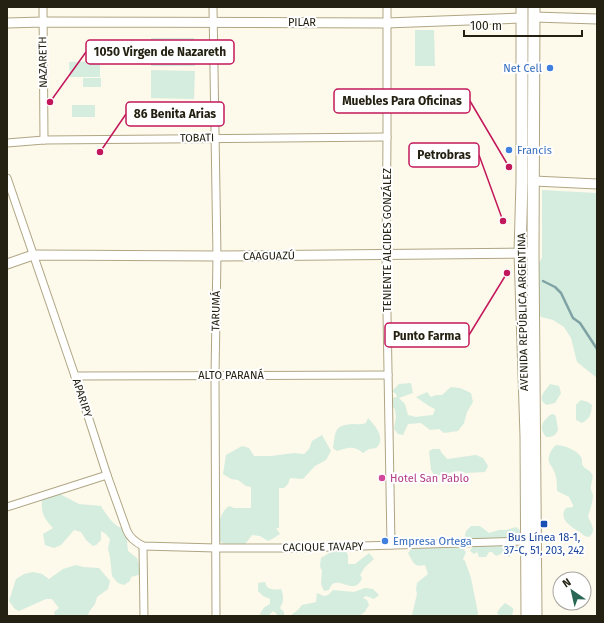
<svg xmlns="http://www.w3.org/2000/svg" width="604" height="623" font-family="'Fira Sans',sans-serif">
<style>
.green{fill:#d5edde}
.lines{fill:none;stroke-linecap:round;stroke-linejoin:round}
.stream{stroke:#7fa2a4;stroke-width:2.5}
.minor-casing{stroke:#b0a684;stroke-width:9}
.tertiary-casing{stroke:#b0a684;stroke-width:11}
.trunk-casing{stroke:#b0a684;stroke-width:13}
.minor{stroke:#fff;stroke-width:7}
.tertiary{stroke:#fff;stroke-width:9}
.trunk{stroke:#fff;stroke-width:11}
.shop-dot{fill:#3f7fe0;stroke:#fff;stroke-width:1.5}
.hotel-dot{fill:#d1479c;stroke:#fff;stroke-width:1.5}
.transit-dot{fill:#1a4fb4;stroke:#fff;stroke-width:1.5}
.labels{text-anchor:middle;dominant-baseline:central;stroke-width:4;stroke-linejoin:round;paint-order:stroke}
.street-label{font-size:11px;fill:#242012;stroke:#fff}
.shop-label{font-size:11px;fill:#366cbe;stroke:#fff;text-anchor:start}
.hotel-label{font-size:11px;fill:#b23c85;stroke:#fff;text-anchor:start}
.transit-label{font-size:11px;fill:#164399;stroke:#fff}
.leader{fill:none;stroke:#c2185b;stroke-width:1.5}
.callout-dot{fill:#c2185b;stroke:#fff;stroke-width:1.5}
.callout{fill:#fff;stroke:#c2185b;stroke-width:1.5}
.callout-label{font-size:12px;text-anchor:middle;font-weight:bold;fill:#242012}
</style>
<rect width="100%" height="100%" fill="#fdf9eb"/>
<!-- green -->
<g class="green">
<path d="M 415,30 L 434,30 L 435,66 L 415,66 Z"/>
<path d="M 151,38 L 194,38 L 195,66 L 151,66 Z"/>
<path d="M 100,61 L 100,77 L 70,77 L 69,62 Z"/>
<path d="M 151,70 L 195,71 L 194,99 L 151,98 Z"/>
<rect x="83" y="78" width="18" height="9"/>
<rect x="72" y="105" width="23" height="12"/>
<path d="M 542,190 L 597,193 L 597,378 L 577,362 L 571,338 L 564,327 L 553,320 L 541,317 L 537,306 L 537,266 L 542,258 Z"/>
<path d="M 411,383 L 413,393 L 399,398 L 405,404 L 408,415 L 416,417 L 423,416 L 433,415 L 435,409 L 429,406 L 416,397 L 427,392 L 431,397 L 436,395 L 442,395 L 451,387 L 460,388 L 471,393 L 473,402 L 467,412 L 464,423 L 458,431 L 444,433 L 439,429 L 430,430 L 421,423 L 408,424 L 403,435 L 398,434 L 394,429 L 396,417 L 395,409 L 388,404 L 391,398 L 397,397 L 396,394 L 392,391 L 399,384 Z"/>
<path d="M 550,384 L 559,386 L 561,393 L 555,403 L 547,405 C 536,399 545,391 550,384 Z"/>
<path d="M 581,400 L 588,402 L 592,405 C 591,415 590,418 582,423 L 576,420 L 576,405 Z"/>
<path d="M 552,414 L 555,415 L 556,417 L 558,430 C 555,436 553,437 546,437 C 542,431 540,428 544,421 C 547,418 548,416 552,414 Z"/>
<path d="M 368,418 C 374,424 382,434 380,442 C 379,445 378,446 376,448 L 369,449 L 363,453 C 353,445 348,448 337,451 L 333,448 C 336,432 333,425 353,424 C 358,424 361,425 366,423 Z"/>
<path d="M 322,435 L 331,451 L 326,460 L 315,466 L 303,479 L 290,478 L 288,484 L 284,488 L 279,488 L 279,528 L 276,528 L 280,534 L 274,538 L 268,541 L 260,536 L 252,535 L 243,547 L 227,546 L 218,540 C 218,528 218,514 229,506 L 234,508 L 251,508 L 251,487 L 246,486 L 238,480 L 231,479 L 223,474 L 226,455 L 242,446 L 249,448 L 254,456 L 271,456 L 294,453 L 304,454 L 309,449 L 312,441 Z"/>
<path d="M 556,445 C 564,445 577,450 581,457 C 583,460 581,463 583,466 C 585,469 590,470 592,474 C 594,478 591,482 591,486 C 590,489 592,492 593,495 C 593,502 590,510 588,516 C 591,524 597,531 589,537 C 584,537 582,533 578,531 C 570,526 558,518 566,508 L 573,507 L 573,505 L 569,497 L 557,491 C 557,484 557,477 554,471 C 553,468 550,465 549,462 C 547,457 552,448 556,445 Z"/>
<path d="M 433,449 L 440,449 L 441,452 L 447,459 L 476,455 L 483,458 L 488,466 L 485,472 L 466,473 L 458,471 L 435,476 L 431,470 L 429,451 Z"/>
<path d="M 58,493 L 79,504 L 101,506 C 105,513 112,523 119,527 C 122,528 126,528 130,529 L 127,541 L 128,551 L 137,558 L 142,574 L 131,577 L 130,581 L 124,585 L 118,583 L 112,576 L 110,557 L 108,549 L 110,539 L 106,534 L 101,531 L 101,540 L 96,545 L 93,546 L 86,540 L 81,532 L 74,530 L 61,545 L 54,548 L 45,545 L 43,534 L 53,528 C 43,517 41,513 42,498 Z"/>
<path d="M 471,526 L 480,526 L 489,533 L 499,530 L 506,530 L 516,527 L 522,532 L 520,541 L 470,543 L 464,539 L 466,531 Z"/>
<path d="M 432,540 L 443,541 L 461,546 L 466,552 L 463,559 L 465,561 L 471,578 L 478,613 L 477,616 L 415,616 L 412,615 L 417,594 L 416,590 L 417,583 L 428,574 L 425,565 C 414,568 413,562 408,553 L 412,548 L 428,543 Z"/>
<path d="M 515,543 L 518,547 L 514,553 L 509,557 L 503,553 L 496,556 L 492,552 L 489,552 L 486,557 L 479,557 L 477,552 L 474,554 L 470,551 L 473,546 L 475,546 Z"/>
<path d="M 331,552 L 346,552 L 348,555 L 348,564 L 355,564 L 369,553 L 374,559 L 365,567 L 360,575 L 362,578 C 356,594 344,581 335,583 C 332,583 330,587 329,590 L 324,591 L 321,584 L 322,571 L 320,566 L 321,558 Z"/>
<path d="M 76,565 L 83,567 L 99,568 L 110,581 L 108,589 L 97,597 L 95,604 L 89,612 L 88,616 L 55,616 L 54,612 L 59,608 L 52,599 L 46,599 L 19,611 L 15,609 L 9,601 L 16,579 L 24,574 L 33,572 L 42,574 L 49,579 L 63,569 Z"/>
<path d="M 265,582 L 267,587 C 272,590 276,590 281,589 C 284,597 284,601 280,608 L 284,612 L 284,616 L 277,616 L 277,614 L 273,611 L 268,616 L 259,616 C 263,609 262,608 270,604 L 270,599 L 263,596 L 258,591 L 258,583 Z"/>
<path d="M 365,588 L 373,589 L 379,595 L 374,599 L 366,596 L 363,598 L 367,600 L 369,605 C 366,610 363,616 356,616 L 356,614 L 355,616 L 291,615 L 298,610 L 302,605 L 316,602 L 317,593 L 324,596 L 328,595 L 333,590 L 354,592 Z"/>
<path d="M 505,603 L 513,608 L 513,612 L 512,615 L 516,615 L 517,616 L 496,616 L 499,615 L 497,613 L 500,608 Z"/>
</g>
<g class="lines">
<!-- stream -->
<path class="stream" d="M 543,281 L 555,287 L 561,293 L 573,318 L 580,323 L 597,349"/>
<defs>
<g id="minor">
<path d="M 43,7 L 44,140"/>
<path d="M 213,7 L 217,256 L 215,375 L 216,616"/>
<path d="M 387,7 L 387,137 L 386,255 L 391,545"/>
<path d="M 7,143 L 44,140 L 387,137"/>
<path d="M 7,178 L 75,376 L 107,475 L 127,531 C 130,538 135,542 143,546 L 216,548 L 297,548 L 527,541"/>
<path d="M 75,376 L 388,375"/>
<path d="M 7,507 L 107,475"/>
<path d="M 143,546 L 144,616"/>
</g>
<g id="tertiary">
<path d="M 534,17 L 597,19"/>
<path d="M 7,23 L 43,22 L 386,23 L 522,18"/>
<path d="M 534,181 L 597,184"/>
<path d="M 7,264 L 33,255 L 217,256 L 533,253"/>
</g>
<g id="trunk">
<path d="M 522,7 L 522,181 L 520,253 L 526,436 L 527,616"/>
<path d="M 534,7 L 533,253 L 536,616"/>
</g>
</defs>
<!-- minor casing -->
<use href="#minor" class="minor-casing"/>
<!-- tertiary casing -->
<use href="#tertiary" class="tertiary-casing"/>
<!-- trunk casing -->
<use href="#trunk" class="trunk-casing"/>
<!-- minor -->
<use href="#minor" class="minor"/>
<!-- tertiary -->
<use href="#tertiary" class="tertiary"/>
<!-- trunk -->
<use href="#trunk" class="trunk"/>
</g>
<!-- markers -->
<g class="shop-dot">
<circle cx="550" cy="68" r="4"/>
<circle cx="509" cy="150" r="4"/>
<circle cx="385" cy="541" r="4"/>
</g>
<circle class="hotel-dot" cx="382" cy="478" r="4"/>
<rect class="transit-dot" x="540" y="520" width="8" height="8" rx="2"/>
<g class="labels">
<!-- street labels -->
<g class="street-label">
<text x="302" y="22">PILAR</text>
<text transform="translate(43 62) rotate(-91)">NAZARETH</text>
<text transform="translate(197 138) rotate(-1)">TOBATI</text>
<text transform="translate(387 240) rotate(-90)">TENIENTE ALCIDES GONZÁLEZ</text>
<text transform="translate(269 256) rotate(-1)">CAAGUAZÚ</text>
<text transform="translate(216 311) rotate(-89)">TARUMÁ</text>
<text transform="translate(523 312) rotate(-91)">AVENIDA REPÚBLICA ARGENTINA</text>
<text x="231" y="375">ALTO PARANÁ</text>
<text transform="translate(82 398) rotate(72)">APARIPY</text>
<text transform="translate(323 547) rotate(-1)">CACIQUE TAVAPY</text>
</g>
<!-- shop labels -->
<g class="shop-label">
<text x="542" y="68" text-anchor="end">Net Cell</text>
<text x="517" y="150">Francis</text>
<text x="393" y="541">Empresa Ortega</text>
</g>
<!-- hotel labels -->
<g class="hotel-label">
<text x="390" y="478">Hotel San Pablo</text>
</g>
<!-- transit labels -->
<g class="transit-label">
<text x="544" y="537">Bus Línea 18-1,<tspan x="544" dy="13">37-C, 51, 203, 242</tspan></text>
</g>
</g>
<!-- callouts -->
<path class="leader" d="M50 102L86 52M509 167L470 101M100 152L126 114M503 221L479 155M507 273L469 335"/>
<g class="callout-dot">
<circle cx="50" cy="102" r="4"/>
<circle cx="509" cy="167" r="4"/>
<circle cx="100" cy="152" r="4"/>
<circle cx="503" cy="221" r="4"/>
<circle cx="507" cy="273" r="4"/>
</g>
<g class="callout">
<rect x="86" y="40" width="148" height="24" rx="4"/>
<rect x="334" y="89" width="136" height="24" rx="4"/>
<rect x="126" y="102" width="98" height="24" rx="4"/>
<rect x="409" y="143" width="70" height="24" rx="4"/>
<rect x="385" y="323" width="84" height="24" rx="4"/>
</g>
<g class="callout-label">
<text x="160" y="56">1050 Virgen de Nazareth</text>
<text x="402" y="105">Muebles Para Oficinas</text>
<text x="175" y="118">86 Benita Arias</text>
<text x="444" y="159">Petrobras</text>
<text x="427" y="340">Punto Farma</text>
</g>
<!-- border -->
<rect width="604" height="623" fill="none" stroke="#242012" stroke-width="16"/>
<!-- north arrow -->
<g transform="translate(572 591) rotate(326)"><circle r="19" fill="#ffffff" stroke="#a7a6a0"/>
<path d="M0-3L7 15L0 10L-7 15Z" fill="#296754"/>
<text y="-6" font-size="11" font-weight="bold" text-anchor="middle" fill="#242012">N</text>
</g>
<!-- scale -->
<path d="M464 30v6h118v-6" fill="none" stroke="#242012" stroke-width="2"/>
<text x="470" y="30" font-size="12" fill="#242012" stroke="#ffffff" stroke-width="3" paint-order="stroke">100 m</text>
</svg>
